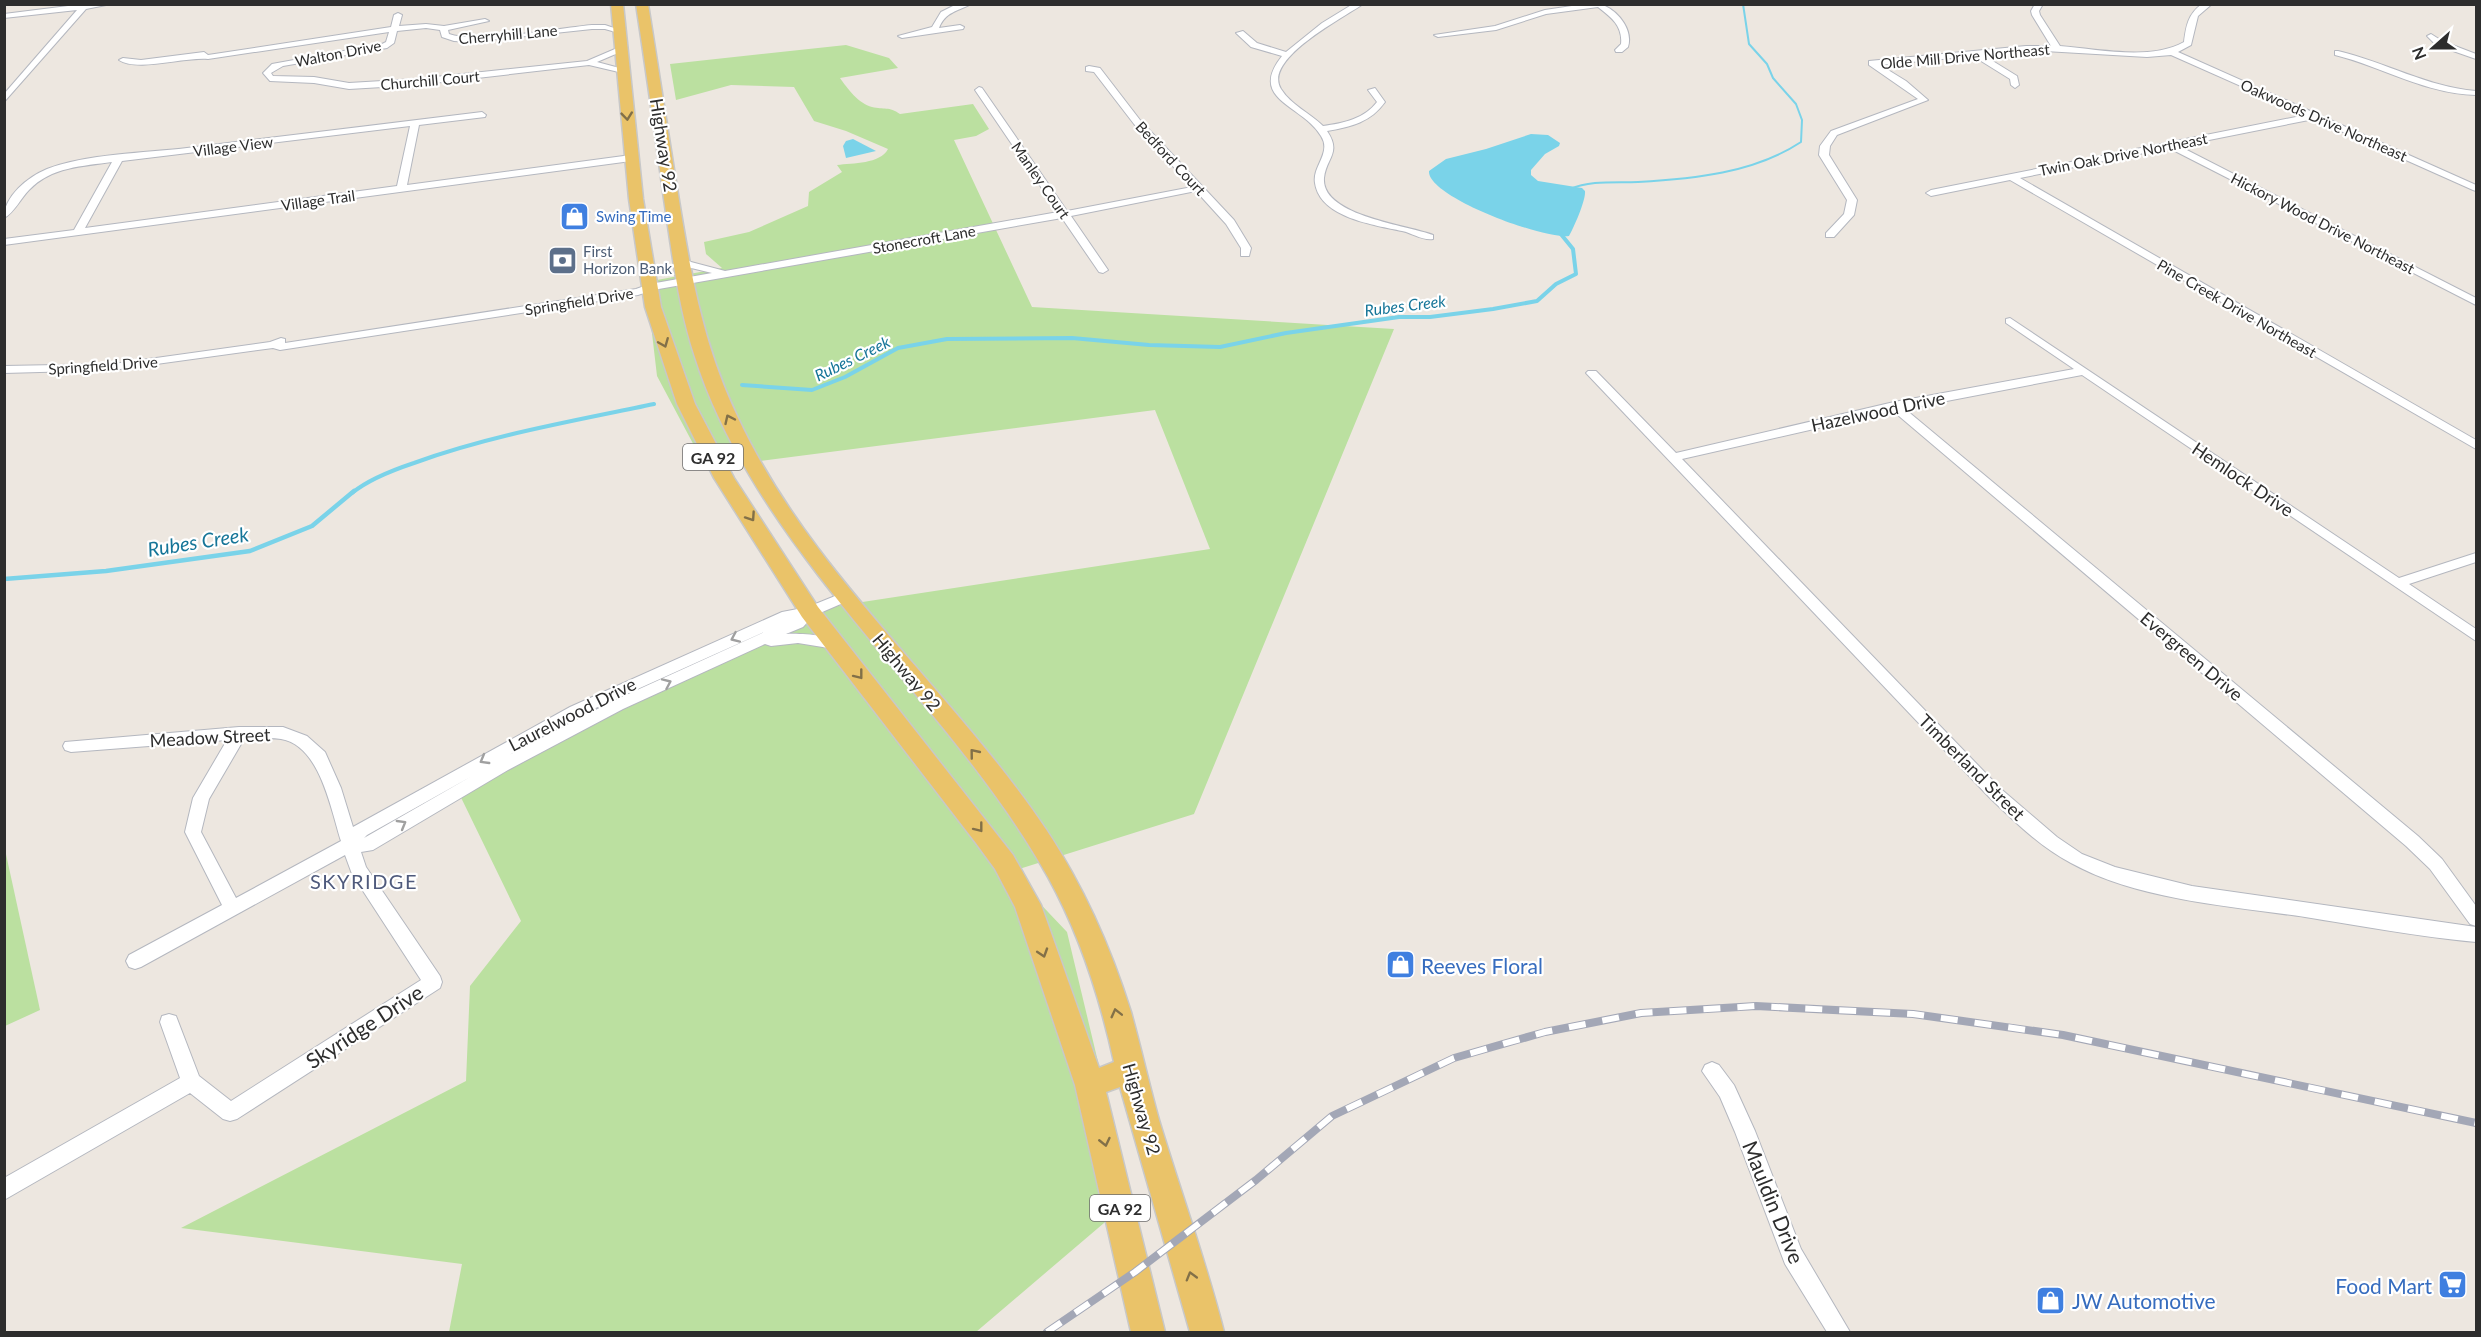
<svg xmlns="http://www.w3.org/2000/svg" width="2481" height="1337" font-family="Lato,sans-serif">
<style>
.green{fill:#bbe0a0}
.water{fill:#7ad3e9}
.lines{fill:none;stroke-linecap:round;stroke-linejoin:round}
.stream-far2{stroke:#7ad3e9;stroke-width:2}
.stream-far1{stroke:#7ad3e9;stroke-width:4}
.stream{stroke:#7ad3e9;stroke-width:4.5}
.street-casing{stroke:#b4b7bf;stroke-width:2}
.primary-casing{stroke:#c8c8c8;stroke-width:3}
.street{fill:#fff;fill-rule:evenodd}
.primary{fill:#eac369;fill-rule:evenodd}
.rail-casing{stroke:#a3a7b6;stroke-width:8}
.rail{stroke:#fff;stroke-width:6;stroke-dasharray:17;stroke-linecap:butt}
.oneway{stroke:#827048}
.oneway2{stroke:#a0a0a0}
.labels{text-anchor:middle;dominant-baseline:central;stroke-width:4.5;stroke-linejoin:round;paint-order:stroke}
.far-street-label{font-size:15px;fill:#2d2d2d;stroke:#fff}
.far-shop-label{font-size:15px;fill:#366cbe;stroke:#fff;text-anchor:start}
.far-service-label{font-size:15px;fill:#4e5e75;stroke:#fff;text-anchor:start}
.far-water-label{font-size:16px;font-style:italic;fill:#157598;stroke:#fff}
.shield{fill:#fff;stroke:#6c6c6c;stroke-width:1.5}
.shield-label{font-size:16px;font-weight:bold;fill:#2d2d2d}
.street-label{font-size:18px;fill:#2d2d2d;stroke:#fff}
.water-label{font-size:20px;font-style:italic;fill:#157598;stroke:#fff}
.neighbourhood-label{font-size:20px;letter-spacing:1.5px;fill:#4f5a7c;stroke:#fff}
.near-shop-label{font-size:21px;fill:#366cbe;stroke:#fff;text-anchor:start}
.near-street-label{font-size:21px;fill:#2d2d2d;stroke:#fff}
</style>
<rect width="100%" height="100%" fill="#ede7e0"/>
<!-- green -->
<g class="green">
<path d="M 846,45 L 889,58 L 898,68 L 840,78 C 847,88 859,104 872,107 C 884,110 889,106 900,114 L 973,104 L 989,129 L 976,136 L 954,140 L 1032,307 L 1394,329 L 1194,814 L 1010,872 L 1067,932 L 1131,1200 L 976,1332 L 449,1332 L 462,1264 L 181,1228 L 466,1081 L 470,986 L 521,921 L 452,779 L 810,610 L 1210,549 L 1155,410 L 706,468 L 657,376 L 646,282 L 722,268 L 706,254 L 704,242 L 749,232 L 808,206 L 809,192 L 842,172 L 837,165 C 853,163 880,164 888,149 L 846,131 L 814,121 L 794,87 L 731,85 L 676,100 L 670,64 Z"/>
<path d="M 4,845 L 40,1010 L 5,1026 L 4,1026 Z"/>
</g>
<!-- water -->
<g class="water">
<path d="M 1531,134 L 1548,135 L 1560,143 L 1559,146 L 1545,154 L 1531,170 L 1531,175 L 1538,181 L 1582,188 L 1585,191 C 1586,200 1574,227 1569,236 C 1546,240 1427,197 1429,171 L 1446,159 L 1486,149 Z"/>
<path d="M 853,139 L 876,151 L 846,158 L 843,146 L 846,141 Z"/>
</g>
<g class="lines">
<!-- stream-far2 -->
<path class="stream-far2" d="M 1570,189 C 1591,180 1616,183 1638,182 C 1693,179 1754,173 1801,142 L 1802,120 L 1796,104 L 1773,78 L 1767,64 L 1749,44 L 1743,4"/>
<!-- stream-far1 -->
<g class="stream-far1">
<path d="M 742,385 L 812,390 L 845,377 L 898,348 L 947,339 L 1072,338 L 1149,345 L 1220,347 L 1286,333 L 1399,317 L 1430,317 L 1493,309 L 1537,301 L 1556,284 L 1576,274 L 1573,249 L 1560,233"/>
<path d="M 352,493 C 369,479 393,470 414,463 C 491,435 574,421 654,404"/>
</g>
<!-- stream -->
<path class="stream" d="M 4,579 L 106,571 L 250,551 L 312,526 L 354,491"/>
<defs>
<g id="street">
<path d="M 84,4 L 111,4 L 86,9 L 4,102 L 4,94 L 77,10 L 4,18 L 4,14 Z"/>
<path d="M 957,4 L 971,4 C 958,11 945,12 939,28 L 960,25 L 964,27 L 963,29 L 902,38 L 898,36 L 932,27 L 941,12 Z"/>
<path d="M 1353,4 L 1363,4 C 1345,17 1262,59 1281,89 C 1291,105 1310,113 1323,126 C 1344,123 1364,119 1377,102 L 1368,90 L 1375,88 L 1385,102 C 1371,122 1351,127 1327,131 C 1342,153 1326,158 1324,178 C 1321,216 1408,225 1433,235 L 1433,239 C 1423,241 1412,233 1402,231 C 1375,225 1320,218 1315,183 C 1312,166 1332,153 1321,136 C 1303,105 1247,100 1282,56 L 1251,47 L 1236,33 L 1243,31 L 1257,43 L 1286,52 L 1322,23 Z"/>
<path d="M 1585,4 C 1591,4 1600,3 1605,6 C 1620,13 1633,31 1628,47 L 1622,52 L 1616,52 L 1615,50 L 1621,44 C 1623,26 1611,17 1598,7 L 1546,14 L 1496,30 L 1438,37 L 1434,35 L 1495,26 L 1545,10 Z"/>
<path d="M 2035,4 L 2043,4 L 2039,11 L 2040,15 L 2060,46 C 2098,49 2150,61 2184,42 C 2186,26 2188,14 2202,4 L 2212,4 L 2198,16 L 2191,45 L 2178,52 L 2476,185 L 2476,191 L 2473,190 L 2314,119 L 2179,146 L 2476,298 L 2476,305 L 2169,148 L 2020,178 L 2476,440 L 2476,449 L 2010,180 L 1931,196 L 1926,193 L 1931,190 L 2306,115 L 2171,55 L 2147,57 L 2026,50 L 1983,55 L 2017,76 L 2019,85 L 2015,88 L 2011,85 L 2010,79 L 1973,56 L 1880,65 L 1906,81 L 1928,100 L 1837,135 L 1830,146 L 1829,155 L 1857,200 L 1854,215 L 1834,237 L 1826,237 L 1826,233 L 1844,214 L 1847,200 L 1819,155 L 1820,146 L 1831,131 L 1918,99 L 1869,65 L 1869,61 L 2026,46 L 2051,46 L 2032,15 L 2031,11 Z"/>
<path d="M 398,13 L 402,15 L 399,26 L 426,24 L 444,26 L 485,19 L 489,21 L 448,30 L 449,34 C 477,44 559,28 592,25 L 605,25 L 623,31 L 619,33 L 605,29 L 592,29 L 470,42 L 454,41 L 442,37 L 440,30 L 426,28 L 397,31 L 394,43 L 387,48 L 283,66 L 271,73 L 273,76 L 314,77 L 349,83 L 416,79 L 587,61 L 622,46 L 626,48 L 625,50 L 597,62 L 627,70 L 623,73 L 589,65 L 416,85 L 349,89 L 314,83 L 270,81 L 263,73 L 272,64 L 382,44 L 386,42 L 389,32 L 208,59 C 184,57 137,72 119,60 L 123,58 L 141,60 L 204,52 L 208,55 L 391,27 L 394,15 Z"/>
<path d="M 2431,34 L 2442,41 L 2476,54 L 2476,59 L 2436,45 L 2427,36 Z"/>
<path d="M 2338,51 C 2385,62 2427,87 2476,91 L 2476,95 C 2426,94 2383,67 2335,55 L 2335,51 Z"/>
<path d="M 1089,66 L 1100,68 L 1140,120 L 1234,220 L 1251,248 L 1249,256 L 1241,256 L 1241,248 L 1226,224 L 1196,191 L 1071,216 L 1108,270 L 1103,273 L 1099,272 L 1062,218 L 653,290 L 638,295 L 280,350 L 273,348 L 113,370 L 4,373 L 4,366 L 113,364 L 270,342 L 281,338 L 285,339 L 285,343 L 636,289 L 650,284 L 712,273 L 683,266 L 676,259 L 681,256 L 691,262 L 725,271 L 1058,212 L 975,90 L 979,87 L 982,88 L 1067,211 L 1192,187 L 1134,124 L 1094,72 L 1086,71 L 1086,67 Z"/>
<path d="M 482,112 L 486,115 L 485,117 L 419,125 L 407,185 L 631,155 L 636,158 L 631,161 L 4,245 L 4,239 L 74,230 L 112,162 C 83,166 51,167 29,190 C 21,198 14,213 4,218 C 4,196 28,177 47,169 C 86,154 144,153 187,148 C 285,136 384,124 482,112 ZM 410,126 L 397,186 L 85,228 L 122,161 Z"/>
<path d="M 2010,318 L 2399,578 L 2476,553 L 2476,562 L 2409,584 L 2476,629 L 2476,641 L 2082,375 L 1905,409 L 2418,836 L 2442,859 L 2476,906 L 2476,926 L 2470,924 L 2430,869 L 2406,846 L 1893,411 L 1682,459 L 2001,789 L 2057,837 L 2082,854 L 2115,867 L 2192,886 L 2476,927 L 2476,942 C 2419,937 2362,926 2305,917 C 2230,906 2138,900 2071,863 C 2040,847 2014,821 1989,797 L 1586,373 L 1588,371 L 1596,371 L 1676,453 L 1894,402 L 2074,369 L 2006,323 L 2006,319 Z"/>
<path d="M 845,592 L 850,594 L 852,597 L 850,600 L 813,616 L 803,627 L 786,634 C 798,633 835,635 842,644 L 840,648 L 835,649 L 798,643 L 771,646 L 765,644 L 623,709 L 508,770 L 373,850 L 361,852 L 366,867 L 440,976 L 442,982 L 440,988 L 237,1119 L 230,1121 L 223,1119 L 190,1093 L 4,1200 L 4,1178 L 180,1078 L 160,1022 L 162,1016 L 169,1014 L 176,1016 L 199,1076 L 231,1101 L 421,980 L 352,874 L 345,855 L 141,967 L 135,969 L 129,967 L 126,961 L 129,955 L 222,905 L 185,832 L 193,798 L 227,740 L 71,752 L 65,750 L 63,746 L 65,742 L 239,727 L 283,727 L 307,736 L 325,752 L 341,788 L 353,827 L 570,707 L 782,612 L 808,607 ZM 793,619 L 613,701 L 509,755 L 580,715 ZM 244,739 C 256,739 269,737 281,739 C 320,745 331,810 341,841 L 236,898 L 201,832 L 209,799 ZM 472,776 L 364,838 L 367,835 Z"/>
<path d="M 1712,1062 L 1719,1065 L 1734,1085 L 1755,1131 L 1801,1249 L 1850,1332 L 1827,1332 L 1785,1264 L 1735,1132 L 1720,1097 L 1702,1071 L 1705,1065 Z"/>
</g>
<path id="primary" d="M 611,4 L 623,4 L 643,199 L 661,307 L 695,404 L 734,478 L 818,607 L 1013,855 L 1041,905 L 1099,1068 L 1114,1062 C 1100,998 1080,935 1048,877 C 967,733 835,619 750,476 C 728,439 708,398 695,357 C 678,306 672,252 664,199 C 655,134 646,69 636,4 L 648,4 C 658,66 667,127 677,188 C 690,269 701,340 737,416 C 810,574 951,688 1047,831 C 1084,887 1111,948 1131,1012 C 1141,1048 1149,1084 1159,1120 C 1180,1190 1206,1261 1224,1332 L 1190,1332 L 1120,1087 L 1106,1092 L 1165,1332 L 1131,1332 L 1075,1085 L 1015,907 L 995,869 L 976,843 L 802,617 L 714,478 L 677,404 L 645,307 L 629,199 Z"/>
</defs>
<!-- street casing -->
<use href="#street" class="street-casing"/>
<!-- primary casing -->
<use href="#primary" class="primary-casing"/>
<!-- street -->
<use href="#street" class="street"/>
<!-- primary -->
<use href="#primary" class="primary"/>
<defs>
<path id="rail" d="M 1047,1332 L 1135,1272 L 1256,1180 L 1332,1116 L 1454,1058 L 1545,1032 L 1641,1013 L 1756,1006 L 1913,1014 L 2063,1035 L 2476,1123"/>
</defs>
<!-- rail casing -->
<use href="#rail" class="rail-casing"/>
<!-- rail -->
<use href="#rail" class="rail"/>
</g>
<!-- one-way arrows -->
<defs><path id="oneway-chevron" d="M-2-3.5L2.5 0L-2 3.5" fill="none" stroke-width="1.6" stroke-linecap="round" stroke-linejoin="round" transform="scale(1.5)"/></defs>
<g class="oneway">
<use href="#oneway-chevron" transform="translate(627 116) rotate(84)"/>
<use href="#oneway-chevron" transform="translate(664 343) rotate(68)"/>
<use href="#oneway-chevron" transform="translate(729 419) rotate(-115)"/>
<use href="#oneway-chevron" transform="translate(751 517) rotate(56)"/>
<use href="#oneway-chevron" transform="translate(859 675) rotate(52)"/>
<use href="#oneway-chevron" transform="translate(974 753) rotate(-129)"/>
<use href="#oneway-chevron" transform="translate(979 828) rotate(52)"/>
<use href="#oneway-chevron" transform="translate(1043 953) rotate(72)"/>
<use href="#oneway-chevron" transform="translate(1116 1013) rotate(-104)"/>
<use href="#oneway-chevron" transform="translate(1105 1142) rotate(77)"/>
<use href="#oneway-chevron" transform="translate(1191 1276) rotate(-106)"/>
</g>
<g class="oneway2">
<use href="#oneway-chevron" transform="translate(735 638) rotate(156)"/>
<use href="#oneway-chevron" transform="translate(667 683) rotate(-24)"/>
<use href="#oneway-chevron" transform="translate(484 760) rotate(150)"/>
<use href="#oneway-chevron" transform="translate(402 824) rotate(-30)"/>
</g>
<!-- icons -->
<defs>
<symbol id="shop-square" viewBox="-11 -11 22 22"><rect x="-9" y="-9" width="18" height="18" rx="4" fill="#3f7fe0" stroke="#fff"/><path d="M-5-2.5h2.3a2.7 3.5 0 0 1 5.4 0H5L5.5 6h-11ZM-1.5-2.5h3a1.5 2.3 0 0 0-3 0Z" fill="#fff"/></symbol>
<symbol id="bank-square" viewBox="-11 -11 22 22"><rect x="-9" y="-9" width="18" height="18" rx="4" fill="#5c6f8a" stroke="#fff"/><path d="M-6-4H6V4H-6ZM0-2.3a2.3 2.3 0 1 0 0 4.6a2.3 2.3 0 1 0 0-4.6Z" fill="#fff"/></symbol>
<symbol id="supermarket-square" viewBox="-11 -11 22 22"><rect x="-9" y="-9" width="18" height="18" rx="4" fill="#3f7fe0" stroke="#fff"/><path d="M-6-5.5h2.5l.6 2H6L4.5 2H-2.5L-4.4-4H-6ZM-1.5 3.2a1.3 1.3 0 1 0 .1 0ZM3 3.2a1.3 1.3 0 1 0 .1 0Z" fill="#fff"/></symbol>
</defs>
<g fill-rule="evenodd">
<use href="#shop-square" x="558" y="200" width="33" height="33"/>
<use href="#bank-square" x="546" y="244" width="33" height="33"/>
<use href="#shop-square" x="1384" y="948" width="33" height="33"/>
<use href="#supermarket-square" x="2436" y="1268" width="33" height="33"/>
<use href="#shop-square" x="2034" y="1284" width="33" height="33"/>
</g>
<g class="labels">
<!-- far-street labels -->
<g class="far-street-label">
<text transform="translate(508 34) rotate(-5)">Cherryhill Lane</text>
<text transform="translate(338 53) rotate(-11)">Walton Drive</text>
<text transform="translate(1965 56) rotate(-5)">Olde Mill Drive Northeast</text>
<text transform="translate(430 80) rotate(-5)">Churchill Court</text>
<text transform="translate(2324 120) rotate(24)">Oakwoods Drive Northeast</text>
<text transform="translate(233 146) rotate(-7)">Village View</text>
<text transform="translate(2123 154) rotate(-11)">Twin Oak Drive Northeast</text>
<text transform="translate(1171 158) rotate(47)">Bedford Court</text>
<text transform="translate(1041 180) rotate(55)">Manley Court</text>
<text transform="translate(318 200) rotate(-8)">Village Trail</text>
<text transform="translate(2323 223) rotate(27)">Hickory Wood Drive Northeast</text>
<text transform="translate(924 239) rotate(-10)">Stonecroft Lane</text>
<text transform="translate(579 301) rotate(-9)">Springfield Drive</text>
<text transform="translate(2237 308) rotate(30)">Pine Creek Drive Northeast</text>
<text transform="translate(103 365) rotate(-4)">Springfield Drive</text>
</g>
<!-- far-shop labels -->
<g class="far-shop-label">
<text x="596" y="216">Swing Time</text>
</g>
<!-- far-service labels -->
<g class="far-service-label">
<text x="583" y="251">First<tspan x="583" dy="17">Horizon Bank</tspan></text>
</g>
<!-- far-water labels -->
<g class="far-water-label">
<text transform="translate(1405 305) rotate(-7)">Rubes Creek</text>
<text transform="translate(852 358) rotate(-26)">Rubes Creek</text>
</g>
<!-- shield labels -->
<g class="shield">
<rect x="683" y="444" width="60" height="26" rx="4.5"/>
<rect x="1090" y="1195" width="60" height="26" rx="4.5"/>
</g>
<g class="shield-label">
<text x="713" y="457">GA 92</text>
<text x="1120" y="1208">GA 92</text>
</g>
<!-- street labels -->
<g class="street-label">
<text transform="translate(664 145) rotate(81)">Highway 92</text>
<text transform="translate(1878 411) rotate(-12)">Hazelwood Drive</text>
<text transform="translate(2243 479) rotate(34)">Hemlock Drive</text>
<text transform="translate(2192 656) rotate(40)">Evergreen Drive</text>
<text transform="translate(907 672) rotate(50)">Highway 92</text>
<text transform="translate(572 714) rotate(-27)">Laurelwood Drive</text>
<text transform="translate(210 737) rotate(-3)">Meadow Street</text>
<text transform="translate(1972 767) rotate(45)">Timberland Street</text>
<text transform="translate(1142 1109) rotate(74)">Highway 92</text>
</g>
<!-- water labels -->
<g class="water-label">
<text transform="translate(198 541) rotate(-9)">Rubes Creek</text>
</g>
<!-- neighbourhood labels -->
<g class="neighbourhood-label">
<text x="364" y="881">SKYRIDGE</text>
</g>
<!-- near-shop labels -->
<g class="near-shop-label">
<text x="1421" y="965">Reeves Floral</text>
<text x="2432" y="1285" text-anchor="end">Food Mart</text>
<text x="2072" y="1300">JW Automotive</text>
</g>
<!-- near-street labels -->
<g class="near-street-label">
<text transform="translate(364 1026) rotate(-33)">Skyridge Drive</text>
<text transform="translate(1774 1202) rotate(68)">Mauldin Drive</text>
</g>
</g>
<!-- border -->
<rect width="2481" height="1337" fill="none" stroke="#2d2d2d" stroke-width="12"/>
<!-- north arrow -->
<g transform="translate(2433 48) rotate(249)" stroke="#ffffff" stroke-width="4.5" paint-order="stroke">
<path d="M0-4.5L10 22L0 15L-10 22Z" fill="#2d2d2d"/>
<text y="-9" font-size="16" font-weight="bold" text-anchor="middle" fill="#2d2d2d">N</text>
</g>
</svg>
